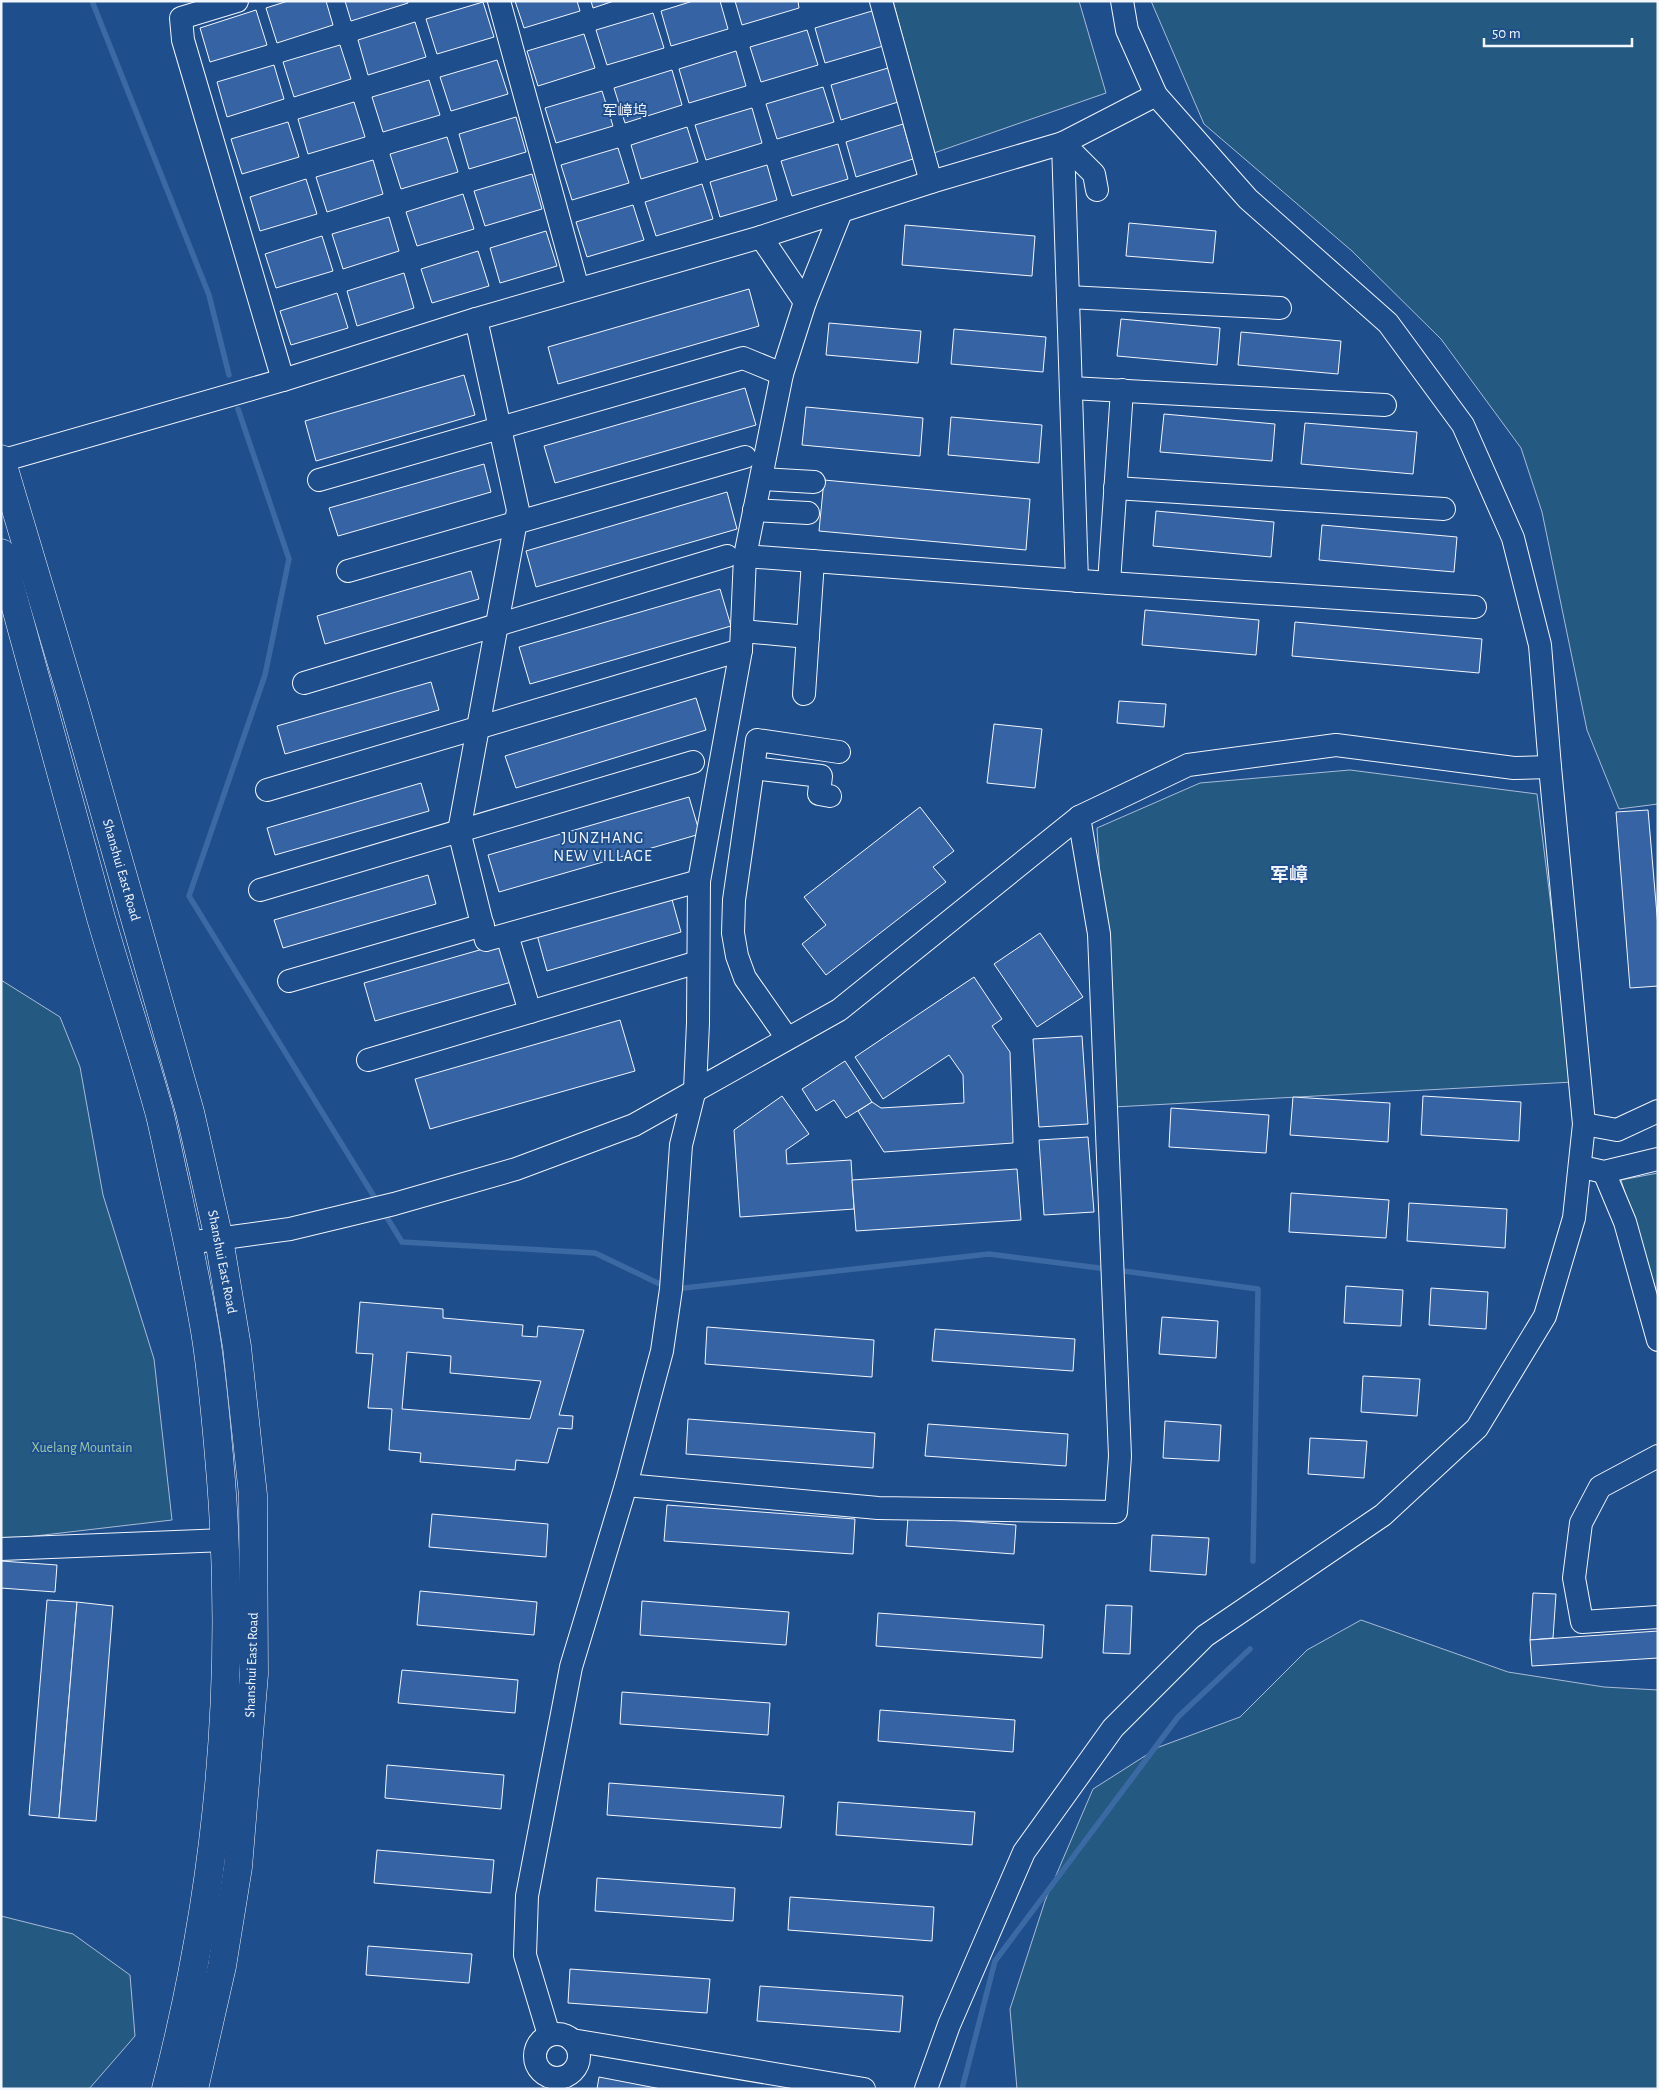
<svg xmlns="http://www.w3.org/2000/svg" width="1659" height="2090" font-family="'Alegreya Sans','Noto Sans SC',sans-serif">
<style>
.green{fill:#245a82;stroke:#a8bbd7}
.lines{fill:none;stroke-linecap:round;stroke-linejoin:round}
.stream{stroke:#3b69a3;stroke-width:5.5}
.building{fill:#3563a3;stroke:#f2f6ff;fill-rule:evenodd}
.minor-casing{stroke:#f2f6ff;stroke-width:24}
.highway-casing{stroke:#f2f6ff;stroke-width:29}
.minor{stroke:#1f4e8c;stroke-width:22}
.highway{stroke:#1f4e8c;stroke-width:28}
.labels{text-anchor:middle;dominant-baseline:central;stroke-width:4;stroke-linejoin:round;paint-order:stroke}
.street-label{font-size:14px;fill:#f2f6ff;stroke:#1f4e8c}
.park-label{font-size:14px;fill:#97c8a6;stroke:#1f4e8c}
.neighbourhood-label{font-size:15px;fill:#f2f6ff;stroke:#1f4e8c}
.quarter-label{font-size:16px;letter-spacing:1px;fill:#f2f6ff;stroke:#1f4e8c}
.district-label{font-size:19px;font-weight:bold;fill:#f2f6ff;stroke:#1f4e8c}
</style>
<rect width="100%" height="100%" fill="#1f4e8c"/>
<!-- green -->
<g class="green">
<path d="M 893,1 L 1079,1 L 1106,93 L 934,153 Z"/>
<path d="M 1151,1 L 1658,1 L 1658,804 L 1619,809 L 1587,730 L 1542,512 L 1521,448 L 1441,339 L 1352,251 L 1204,124 Z"/>
<path d="M 1350,770 L 1537,794 L 1573,1082 L 1114,1107 L 1097,828 L 1200,783 Z"/>
<path d="M 1,980 L 60,1017 L 80,1067 L 103,1195 L 154,1359 L 172,1520 L 1,1540 Z"/>
<path d="M 1658,1173 L 1658,1296 L 1621,1180 Z"/>
<path d="M 1361,1620 L 1508,1672 L 1604,1687 L 1658,1690 L 1658,2089 L 1017,2089 L 1010,2009 L 1045,1901 L 1093,1789 L 1159,1747 L 1240,1717 L 1307,1650 Z"/>
<path d="M 1,1916 L 73,1934 L 130,1975 L 135,2036 L 89,2089 L 1,2089 Z"/>
</g>
<g class="lines">
<!-- stream -->
<g class="stream">
<path d="M 92,1 L 209,295 L 229,375"/>
<path d="M 238,409 L 289,559 L 265,675 L 189,896 L 378,1203"/>
<path d="M 383,1211 L 402,1242 L 595,1253 L 666,1287"/>
<path d="M 1116,1270 L 1258,1289 L 1253,1561"/>
<path d="M 675,1289 L 989,1254 L 1107,1269"/>
<path d="M 962,2089 L 995,1961 L 1178,1717 L 1250,1649"/>
</g>
</g>
<!-- building -->
<g class="building">
<path d="M 288,1 L 326,1 L 333,25 L 277,43 L 266,8 Z"/>
<path d="M 345,1 L 408,1 L 408,3 L 351,21 Z"/>
<path d="M 515,1 L 577,1 L 580,11 L 524,28 Z"/>
<path d="M 591,1 L 614,1 L 593,8 Z"/>
<path d="M 693,1 L 720,1 L 728,29 L 671,46 L 661,11 Z"/>
<path d="M 735,1 L 798,1 L 799,8 L 742,25 Z"/>
<path d="M 483,2 L 494,37 L 437,54 L 426,19 Z"/>
<path d="M 256,10 L 267,45 L 210,62 L 200,28 Z"/>
<path d="M 872,11 L 883,46 L 825,63 L 815,28 Z"/>
<path d="M 653,13 L 664,48 L 607,65 L 596,30 Z"/>
<path d="M 415,22 L 426,57 L 368,75 L 358,40 Z"/>
<path d="M 807,30 L 818,65 L 761,82 L 750,47 Z"/>
<path d="M 584,34 L 595,68 L 538,86 L 527,51 Z"/>
<path d="M 340,45 L 351,79 L 294,97 L 283,62 Z"/>
<path d="M 736,51 L 746,86 L 689,103 L 679,69 Z"/>
<path d="M 497,60 L 508,94 L 451,111 L 440,77 Z"/>
<path d="M 274,65 L 284,99 L 227,117 L 217,82 Z"/>
<path d="M 888,68 L 898,102 L 841,120 L 831,85 Z"/>
<path d="M 672,70 L 682,105 L 625,123 L 614,88 Z"/>
<path d="M 429,80 L 440,115 L 383,132 L 372,97 Z"/>
<path d="M 823,87 L 834,122 L 777,139 L 766,104 Z"/>
<path d="M 602,91 L 613,126 L 556,143 L 545,108 Z"/>
<path d="M 354,102 L 365,137 L 308,154 L 298,119 Z"/>
<path d="M 752,108 L 762,143 L 706,160 L 695,125 Z"/>
<path d="M 516,117 L 526,152 L 469,169 L 459,134 Z"/>
<path d="M 288,122 L 299,157 L 242,174 L 231,139 Z"/>
<path d="M 903,124 L 913,159 L 856,177 L 846,142 Z"/>
<path d="M 687,127 L 698,162 L 641,179 L 631,145 Z"/>
<path d="M 447,137 L 458,172 L 401,189 L 390,154 Z"/>
<path d="M 838,144 L 848,179 L 792,196 L 781,161 Z"/>
<path d="M 618,148 L 629,183 L 572,200 L 561,165 Z"/>
<path d="M 373,160 L 383,194 L 327,212 L 316,177 Z"/>
<path d="M 767,165 L 777,200 L 720,217 L 710,182 Z"/>
<path d="M 532,174 L 542,209 L 485,226 L 474,191 Z"/>
<path d="M 306,179 L 317,214 L 260,231 L 250,197 Z"/>
<path d="M 702,184 L 713,219 L 656,236 L 645,202 Z"/>
<path d="M 463,194 L 474,229 L 417,246 L 406,212 Z"/>
<path d="M 633,205 L 644,240 L 587,257 L 576,222 Z"/>
<path d="M 389,217 L 399,251 L 343,269 L 332,234 Z"/>
<path d="M 1129,223 L 1216,231 L 1213,263 L 1126,256 Z"/>
<path d="M 905,225 L 1035,236 L 1032,276 L 902,265 Z"/>
<path d="M 546,231 L 557,266 L 500,283 L 490,248 Z"/>
<path d="M 322,236 L 333,271 L 276,288 L 265,254 Z"/>
<path d="M 478,251 L 489,286 L 432,303 L 421,269 Z"/>
<path d="M 404,273 L 414,308 L 357,326 L 347,291 Z"/>
<path d="M 749,289 L 759,326 L 558,384 L 548,347 Z"/>
<path d="M 337,293 L 348,328 L 291,345 L 280,311 Z"/>
<path d="M 1121,319 L 1220,328 L 1217,365 L 1117,356 Z"/>
<path d="M 829,323 L 921,331 L 918,363 L 826,355 Z"/>
<path d="M 954,329 L 1046,337 L 1043,372 L 951,364 Z"/>
<path d="M 1241,332 L 1341,341 L 1338,374 L 1238,365 Z"/>
<path d="M 464,375 L 475,415 L 316,461 L 305,421 Z"/>
<path d="M 745,388 L 756,425 L 555,483 L 544,446 Z"/>
<path d="M 806,407 L 923,418 L 920,456 L 802,445 Z"/>
<path d="M 1164,414 L 1275,424 L 1272,461 L 1160,452 Z"/>
<path d="M 951,417 L 1042,425 L 1039,463 L 948,455 Z"/>
<path d="M 1305,423 L 1417,432 L 1413,474 L 1301,464 Z"/>
<path d="M 484,464 L 491,492 L 338,536 L 329,508 Z"/>
<path d="M 824,480 L 1030,499 L 1026,550 L 819,531 Z"/>
<path d="M 727,492 L 737,529 L 536,587 L 526,551 Z"/>
<path d="M 1156,511 L 1274,522 L 1271,557 L 1153,546 Z"/>
<path d="M 1322,525 L 1457,537 L 1454,572 L 1319,560 Z"/>
<path d="M 471,571 L 479,599 L 325,644 L 317,616 Z"/>
<path d="M 720,589 L 731,626 L 530,684 L 519,647 Z"/>
<path d="M 1145,610 L 1259,620 L 1256,655 L 1142,645 Z"/>
<path d="M 1295,622 L 1482,639 L 1479,673 L 1292,656 Z"/>
<path d="M 431,682 L 439,710 L 285,754 L 277,726 Z"/>
<path d="M 696,698 L 706,730 L 516,788 L 505,756 Z"/>
<path d="M 1119,701 L 1166,704 L 1164,727 L 1117,723 Z"/>
<path d="M 994,724 L 1042,729 L 1035,788 L 987,783 Z"/>
<path d="M 421,783 L 429,811 L 275,855 L 267,828 Z"/>
<path d="M 689,797 L 700,834 L 499,892 L 488,855 Z"/>
<path d="M 920,807 L 954,851 L 933,867 L 946,882 L 826,975 L 802,944 L 826,925 L 804,897 Z"/>
<path d="M 1648,810 L 1658,927 L 1658,986 L 1630,988 L 1616,812 Z"/>
<path d="M 428,875 L 436,904 L 283,948 L 274,920 Z"/>
<path d="M 671,896 L 681,932 L 547,971 L 537,935 Z"/>
<path d="M 1040,933 L 1083,997 L 1037,1027 L 994,964 Z"/>
<path d="M 504,943 L 515,981 L 375,1021 L 364,983 Z"/>
<path d="M 974,977 L 1002,1019 L 992,1026 L 1010,1052 L 1013,1143 L 884,1152 L 858,1111 L 872,1102 L 881,1108 L 964,1103 L 963,1075 L 949,1055 L 883,1099 L 855,1057 Z"/>
<path d="M 620,1020 L 635,1071 L 430,1129 L 415,1079 Z"/>
<path d="M 1082,1036 L 1088,1124 L 1039,1127 L 1033,1039 Z"/>
<path d="M 845,1061 L 872,1102 L 846,1118 L 834,1100 L 816,1111 L 802,1089 Z"/>
<path d="M 782,1096 L 809,1134 L 786,1150 L 787,1164 L 851,1160 L 854,1209 L 740,1217 L 734,1130 Z"/>
<path d="M 1423,1096 L 1521,1102 L 1519,1141 L 1421,1135 Z"/>
<path d="M 1293,1097 L 1390,1103 L 1388,1142 L 1290,1135 Z"/>
<path d="M 1171,1108 L 1269,1115 L 1266,1153 L 1169,1147 Z"/>
<path d="M 1088,1137 L 1094,1212 L 1044,1215 L 1039,1140 Z"/>
<path d="M 1017,1169 L 1021,1220 L 856,1231 L 852,1180 Z"/>
<path d="M 1291,1193 L 1389,1200 L 1386,1238 L 1289,1232 Z"/>
<path d="M 1409,1203 L 1507,1209 L 1505,1248 L 1407,1241 Z"/>
<path d="M 1346,1286 L 1403,1290 L 1401,1326 L 1344,1323 Z"/>
<path d="M 1431,1288 L 1488,1292 L 1486,1329 L 1429,1325 Z"/>
<path d="M 360,1302 L 443,1309 L 443,1318 L 523,1325 L 522,1336 L 537,1337 L 538,1326 L 584,1330 L 559,1415 L 573,1416 L 572,1429 L 558,1428 L 548,1463 L 516,1460 L 515,1470 L 420,1462 L 421,1453 L 389,1450 L 392,1409 L 368,1408 L 373,1354 L 356,1353 ZM 407,1352 L 451,1356 L 450,1373 L 541,1381 L 530,1419 L 402,1409 Z"/>
<path d="M 1162,1317 L 1218,1321 L 1216,1358 L 1159,1354 Z"/>
<path d="M 707,1327 L 874,1340 L 872,1377 L 705,1364 Z"/>
<path d="M 935,1329 L 1075,1339 L 1073,1371 L 932,1361 Z"/>
<path d="M 1363,1376 L 1420,1379 L 1417,1416 L 1361,1412 Z"/>
<path d="M 688,1419 L 875,1433 L 873,1468 L 686,1454 Z"/>
<path d="M 1165,1421 L 1221,1425 L 1219,1461 L 1163,1458 Z"/>
<path d="M 928,1424 L 1068,1434 L 1066,1466 L 925,1456 Z"/>
<path d="M 1310,1438 L 1367,1441 L 1364,1478 L 1308,1474 Z"/>
<path d="M 667,1505 L 855,1519 L 853,1554 L 664,1541 Z"/>
<path d="M 432,1514 L 548,1524 L 546,1557 L 429,1547 Z"/>
<path d="M 908,1517 L 1016,1525 L 1014,1554 L 906,1546 Z"/>
<path d="M 1152,1535 L 1209,1538 L 1206,1575 L 1150,1571 Z"/>
<path d="M 1,1561 L 57,1565 L 55,1592 L 1,1588 Z"/>
<path d="M 420,1591 L 537,1602 L 534,1635 L 417,1625 Z"/>
<path d="M 1533,1593 L 1556,1594 L 1553,1638 L 1530,1640 Z"/>
<path d="M 47,1600 L 77,1602 L 59,1818 L 29,1815 Z"/>
<path d="M 642,1601 L 789,1612 L 786,1645 L 640,1635 Z"/>
<path d="M 77,1602 L 113,1606 L 96,1821 L 59,1818 Z"/>
<path d="M 1106,1605 L 1132,1606 L 1130,1654 L 1103,1653 Z"/>
<path d="M 878,1613 L 1044,1625 L 1042,1658 L 876,1646 Z"/>
<path d="M 1658,1631 L 1658,1658 L 1532,1666 L 1530,1640 Z"/>
<path d="M 402,1670 L 518,1680 L 515,1713 L 398,1703 Z"/>
<path d="M 622,1692 L 770,1703 L 768,1735 L 620,1724 Z"/>
<path d="M 880,1710 L 1015,1720 L 1013,1752 L 878,1741 Z"/>
<path d="M 387,1765 L 504,1775 L 501,1809 L 385,1798 Z"/>
<path d="M 609,1783 L 784,1796 L 781,1828 L 607,1815 Z"/>
<path d="M 838,1802 L 975,1812 L 972,1845 L 836,1835 Z"/>
<path d="M 377,1850 L 494,1860 L 491,1893 L 374,1883 Z"/>
<path d="M 597,1878 L 735,1888 L 733,1921 L 595,1911 Z"/>
<path d="M 790,1897 L 934,1907 L 932,1941 L 788,1930 Z"/>
<path d="M 368,1946 L 472,1954 L 469,1983 L 366,1975 Z"/>
<path d="M 570,1969 L 710,1979 L 707,2013 L 568,2003 Z"/>
<path d="M 760,1986 L 903,1996 L 900,2032 L 757,2021 Z"/>
<path d="M 599,2077 L 661,2089 L 597,2089 Z"/>
</g>
<g class="lines">
<defs>
<g id="minor">
<path d="M 237,1 L 181,18 L 183,40 L 283,380"/>
<path d="M 499,1 L 578,289"/>
<path d="M 881,1 L 931,182"/>
<path d="M 1063,143 L 1077,581"/>
<path d="M 1063,143 L 1094,174 L 1097,190"/>
<path d="M 1068,297 L 1280,308"/>
<path d="M 805,302 L 841,212"/>
<path d="M 476,319 L 518,510 L 459,831 L 486,940 L 699,881"/>
<path d="M 1071,388 L 1385,405"/>
<path d="M 1,461 L 283,380 L 476,319 L 761,237 L 931,182 L 1063,143 L 1156,95"/>
<path d="M 761,479 L 814,482"/>
<path d="M 319,480 L 743,358 L 782,374"/>
<path d="M 1115,488 L 1444,509"/>
<path d="M 754,510 L 808,513"/>
<path d="M 745,556 L 1109,583 L 1475,607"/>
<path d="M 348,571 L 745,457"/>
<path d="M 1109,583 L 1122,390"/>
<path d="M 742,631 L 808,637"/>
<path d="M 304,683 L 727,556"/>
<path d="M 804,694 L 813,561"/>
<path d="M 753,768 L 821,776 L 819,794 L 830,796"/>
<path d="M 267,790 L 741,650"/>
<path d="M 260,890 L 693,762"/>
<path d="M 507,935 L 530,1012"/>
<path d="M 289,981 L 483,925"/>
<path d="M 787,1038 L 745,978 L 737,956 L 733,933 L 734,900 L 757,740 L 839,752"/>
<path d="M 368,1060 L 698,962"/>
<path d="M 1584,1124 L 1617,1130 L 1658,1111"/>
<path d="M 1591,1169 L 1604,1172 L 1658,1159"/>
<path d="M 1604,1172 L 1625,1222 L 1658,1340"/>
<path d="M 188,1243 L 290,1229 L 394,1204 L 516,1169 L 634,1125 L 839,1010 L 1079,817 L 1188,765 L 1336,745 L 1514,768 L 1550,767"/>
<path d="M 1658,1456 L 1600,1487 L 1581,1523 L 1574,1578 L 1582,1622 L 1658,1617"/>
<path d="M 626,1485 L 878,1508 L 1116,1512 L 1120,1456 L 1099,934 L 1079,817"/>
<path d="M 1,1549 L 225,1540"/>
<circle cx="557" cy="2056" r="22"/>
<path d="M 549,2035 L 525,1955 L 527,1896 L 571,1667 L 626,1485 L 662,1351 L 671,1289 L 681,1145 L 695,1089 L 698,1023 L 699,881 L 741,650 L 745,556 L 782,374 L 805,302 L 761,237"/>
<path d="M 572,2040 L 864,2089"/>
<path d="M 926,2089 L 949,2025 L 1024,1852 L 1113,1728 L 1205,1636 L 1383,1515 L 1477,1428 L 1545,1316 L 1574,1218 L 1584,1124 L 1550,767 L 1540,645 L 1513,538 L 1463,425 L 1388,323 L 1248,199 L 1156,95 L 1127,30 L 1122,1"/>
</g>
<g id="highway">
<path d="M 1,459 L 74,704 L 190,1112 L 219,1239 L 237,1347 L 253,1495 L 254,1674 L 238,1867 L 222,1966 L 194,2089"/>
<path d="M 1,553 C 35,675 67,797 101,918 C 120,984 142,1049 160,1115 C 166,1140 171,1166 177,1192 C 187,1238 197,1284 205,1331 C 213,1380 217,1430 221,1480 C 237,1686 218,1888 166,2089"/>
</g>
</defs>
<!-- minor casing -->
<use href="#minor" class="minor-casing"/>
<!-- highway casing -->
<use href="#highway" class="highway-casing"/>
<!-- minor -->
<use href="#minor" class="minor"/>
<!-- highway -->
<use href="#highway" class="highway"/>
</g>
<g class="labels">
<!-- street labels -->
<g class="street-label">
<text transform="translate(121 870) rotate(74)">Shanshui East Road</text>
<text transform="translate(222 1262) rotate(79)">Shanshui East Road</text>
<text transform="translate(252 1665) rotate(-88)">Shanshui East Road</text>
</g>
<!-- park labels -->
<g class="park-label">
<text x="82" y="1448">Xuelang Mountain</text>
</g>
<!-- neighbourhood labels -->
<g class="neighbourhood-label">
<text x="625" y="111">军嶂坞</text>
</g>
<!-- quarter labels -->
<g class="quarter-label">
<text x="603" y="838">JUNZHANG<tspan x="603" dy="18">NEW VILLAGE</tspan></text>
</g>
<!-- district labels -->
<g class="district-label">
<text x="1289" y="875">军嶂</text>
</g>
</g>
<!-- border -->
<rect width="1659" height="2090" fill="none" stroke="#f2f6ff" stroke-width="5"/>
<!-- scale -->
<path d="M1484 38v8h148v-8" fill="none" stroke="#f2f6ff" stroke-width="2.5"/>
<text x="1492" y="38" font-size="15" fill="#f2f6ff" stroke="#1f4e8c" stroke-width="4" paint-order="stroke">50 m</text>
</svg>
